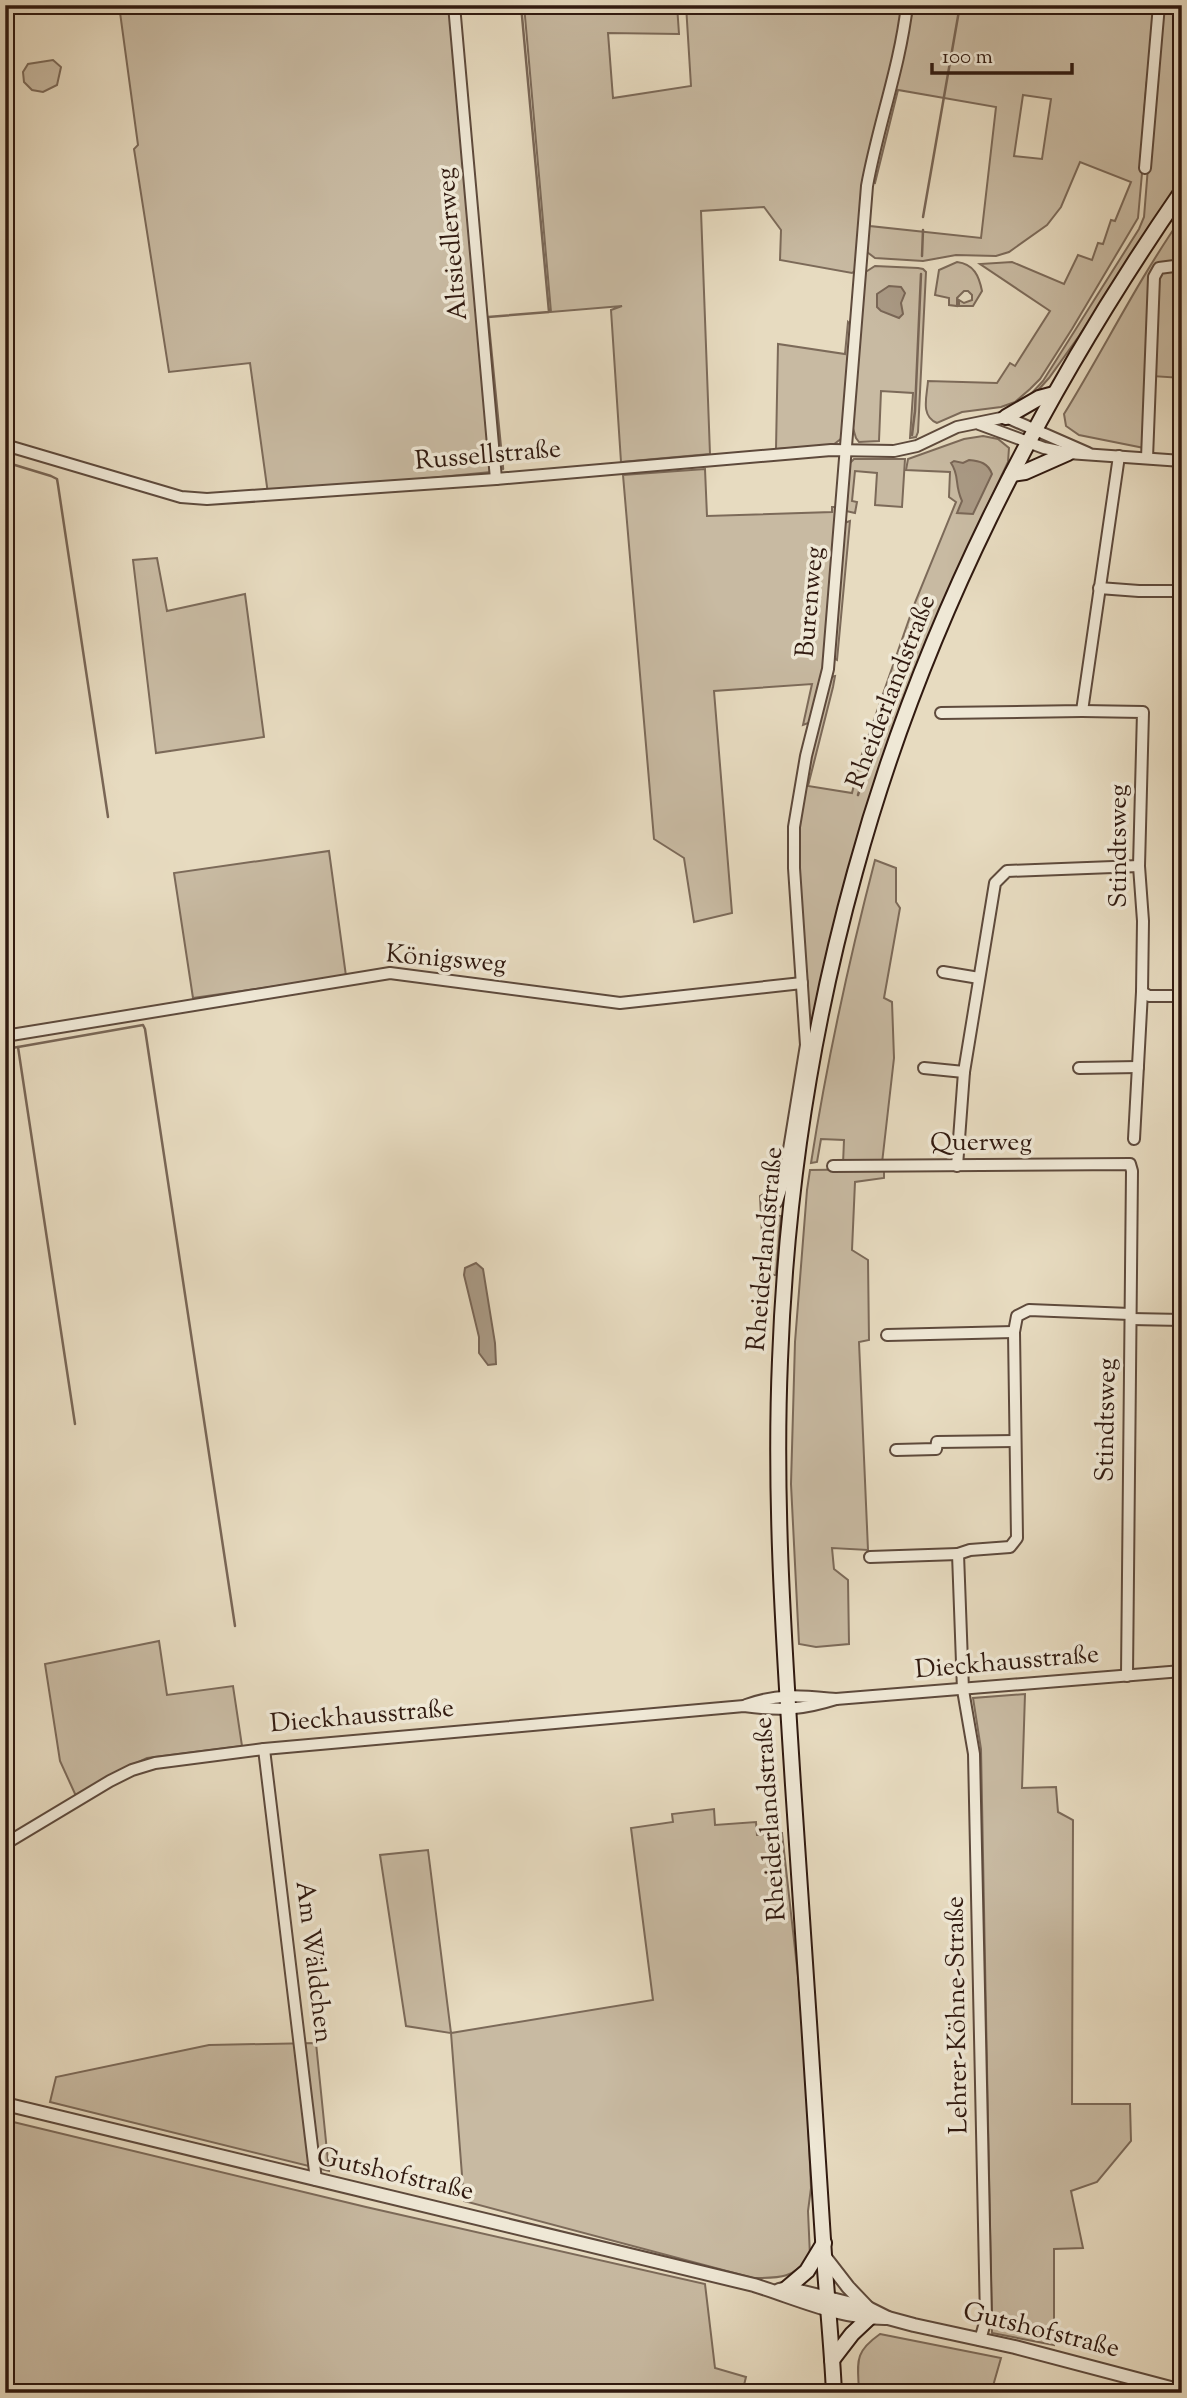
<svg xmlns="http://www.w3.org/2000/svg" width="1187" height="2398" font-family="'Sorts Mill Goudy',serif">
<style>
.green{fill:#c8baa2;stroke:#7c6a59;stroke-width:2;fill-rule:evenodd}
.water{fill:#a99984;stroke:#796656;stroke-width:2}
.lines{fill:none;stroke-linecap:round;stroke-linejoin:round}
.stream{stroke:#796656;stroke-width:2.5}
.minor-casing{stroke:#5e4a3c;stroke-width:14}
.tertiary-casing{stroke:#5e4a3c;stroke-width:16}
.secondary-casing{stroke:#311a10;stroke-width:18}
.minor{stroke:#efe8d6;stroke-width:10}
.tertiary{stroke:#efe8d6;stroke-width:12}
.secondary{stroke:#efe8d6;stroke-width:14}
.labels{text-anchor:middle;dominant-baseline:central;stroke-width:7;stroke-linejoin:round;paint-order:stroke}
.street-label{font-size:26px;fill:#311a10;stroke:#efe8d6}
</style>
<rect width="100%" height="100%" fill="#e7dbc0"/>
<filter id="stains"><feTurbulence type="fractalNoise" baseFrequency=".00286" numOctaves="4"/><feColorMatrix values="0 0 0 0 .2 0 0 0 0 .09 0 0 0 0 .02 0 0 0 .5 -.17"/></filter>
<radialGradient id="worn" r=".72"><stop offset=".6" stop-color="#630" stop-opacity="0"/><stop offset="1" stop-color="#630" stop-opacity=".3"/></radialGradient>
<!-- green -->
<g class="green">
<path d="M 119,5 L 450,5 L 491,472 L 268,494 L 250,363 L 169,372 L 134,149 L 138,145 Z"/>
<path d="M 524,5 L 677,5 L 679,34 L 608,33 L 613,98 L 691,86 L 686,5 L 905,5 L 856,270 L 852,273 L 780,260 L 781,230 L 764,207 L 701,211 L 710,454 L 621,462 L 611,310 L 622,306 L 551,312 Z"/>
<path d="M 914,5 L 1157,5 L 1138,218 L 1072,329 L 1040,379 L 1030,389 L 1015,402 L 1001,407 L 962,412 L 937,423 C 920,416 927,396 928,381 L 997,383 L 1010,363 L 1015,366 L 1050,311 L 980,264 L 1012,262 L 1064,284 L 1078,255 L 1092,260 L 1098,243 L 1103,244 L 1111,220 L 1115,221 L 1131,182 L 1080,162 L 1061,207 L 1047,225 L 1009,252 L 996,256 L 956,255 L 923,261 L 875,258 L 867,252 L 868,222 L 870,222 L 870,226 L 981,238 L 996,107 L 898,90 L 875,183 L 872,182 ZM 1023,95 L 1051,99 L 1042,159 L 1014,156 Z"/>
<path d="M 1161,5 L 1182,5 L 1182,179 L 1079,336 L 1049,378 L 1031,398 L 1029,396 L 1043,381 L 1139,229 L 1144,217 Z"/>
<path d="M 53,60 L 61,67 L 57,85 L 43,92 L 32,90 L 24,82 L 23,72 L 28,64 Z"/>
<path d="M 1182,217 L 1182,378 L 1152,376 L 1149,449 L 1079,435 L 1066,426 L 1064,414 C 1104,349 1138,280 1182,217 Z"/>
<path d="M 957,262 C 974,264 979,276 982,291 L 973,306 L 959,306 L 959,300 L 964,303 L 972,300 L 972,295 L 968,291 L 964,291 L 957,298 L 957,306 L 949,305 L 949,298 L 935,295 L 939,270 Z"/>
<path d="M 875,266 L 918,268 L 923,269 L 926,272 L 918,432 L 916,437 L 910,438 L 913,393 L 881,391 L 879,441 L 859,442 L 856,438 L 852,425 L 864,273 Z"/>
<path d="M 848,322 L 851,325 L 842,438 L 833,445 L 776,449 L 778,344 L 845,354 Z"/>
<path d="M 983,436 L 998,439 L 1009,448 L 1008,462 L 956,572 L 885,760 L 810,1041 L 797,862 L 799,804 L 830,677 L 835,676 L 833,687 L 808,786 L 852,793 L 860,760 L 914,605 L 956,502 L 949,497 L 950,472 L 906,470 L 908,459 L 964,439 Z"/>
<path d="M 854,459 L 905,459 L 902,507 L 875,505 L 877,473 L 855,471 L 852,501 L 857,502 L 855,513 L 846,511 L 850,463 Z"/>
<path d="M 705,469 L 707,516 L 832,512 L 832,507 L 836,507 L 822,680 L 811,722 L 803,725 L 812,684 L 714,691 L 732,913 L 694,922 L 684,858 L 654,839 L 623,475 Z"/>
<path d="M 850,521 L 837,660 L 833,658 L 844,523 Z"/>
<path d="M 157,558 L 167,611 L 245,594 L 264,737 L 156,753 L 133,560 Z"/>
<path d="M 329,851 L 346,976 L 193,998 L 174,873 Z"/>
<path d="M 875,860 L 896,868 L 896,902 L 900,908 L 884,998 L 892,1002 L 894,1058 L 882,1163 L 843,1164 L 844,1140 L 821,1139 L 817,1162 L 811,1163 C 827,1061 849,960 875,860 Z"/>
<path d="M 884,1169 L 884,1178 L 855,1182 L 852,1250 L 868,1260 L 869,1340 L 859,1342 L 868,1550 L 832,1548 L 834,1569 L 848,1580 L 849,1644 L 816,1647 L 799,1644 L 791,1484 L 795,1342 L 807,1190 L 810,1170 Z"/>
<path d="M 767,1192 L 768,1214 L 781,1216 L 776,1275 L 764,1275 L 760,1196 Z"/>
<path d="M 159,1641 L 167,1695 L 233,1686 L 242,1746 L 147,1758 L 113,1774 L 76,1796 L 60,1761 L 45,1664 Z"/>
<path d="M 1025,1694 L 1022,1788 L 1056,1787 L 1058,1812 L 1073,1820 L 1072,2104 L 1130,2104 L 1131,2141 L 1097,2182 L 1071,2191 L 1083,2248 L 1054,2249 L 1054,2345 L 992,2333 L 981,1749 L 973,1698 Z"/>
<path d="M 714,1809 L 715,1825 L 756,1822 L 757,1835 L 782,1833 L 798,1976 L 806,2074 L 811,2188 L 808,2211 L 810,2256 C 792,2279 781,2278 753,2278 L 464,2201 L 451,2033 L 406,2026 L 380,1855 L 428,1850 L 451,2033 L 653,2000 L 631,1828 L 673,1822 L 672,1814 Z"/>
<path d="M 316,2043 L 329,2171 L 50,2102 L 56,2077 L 209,2045 Z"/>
<path d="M 5,2120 L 366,2207 L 705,2284 L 715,2368 L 746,2377 L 742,2393 L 5,2393 Z"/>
<path d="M 880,2334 L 1001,2358 L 991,2393 L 970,2393 L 969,2388 L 957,2385 L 959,2393 L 859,2393 C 858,2362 853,2353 880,2334 Z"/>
</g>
<!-- water -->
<g class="water">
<path d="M 889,286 L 901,287 L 905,293 L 901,303 L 903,314 L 899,318 L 881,311 L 877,307 L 877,294 Z"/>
<path d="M 969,460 C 980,461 988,463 992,474 L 973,514 L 957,513 L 962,501 C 954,484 960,476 951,463 L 954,461 L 963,463 Z"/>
<path d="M 476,1263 L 483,1269 L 495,1343 L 496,1364 L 488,1365 L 479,1353 L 479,1337 L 464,1275 L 465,1268 Z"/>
</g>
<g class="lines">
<!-- stream -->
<g class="stream">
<path d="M 1144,117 L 1147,82"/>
<path d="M 923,217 L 960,5"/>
<path d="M 922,256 L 923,230"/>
<path d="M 912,435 L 915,411 L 921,274"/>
<path d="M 5,462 L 51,476 L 57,479 L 58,485 L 108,817"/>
<path d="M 503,469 L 488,317 L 549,312 L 521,5"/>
<path d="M 858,795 L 888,701"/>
<path d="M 18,1047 L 143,1025 L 145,1029 L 235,1626"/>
<path d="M 5,1049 L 18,1047 L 75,1424"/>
</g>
<defs>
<g id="minor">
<path d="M 454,5 L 496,479"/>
<path d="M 1145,168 L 1159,5"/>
<path d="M 979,424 L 1044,448 L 1068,453 L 1182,461"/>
<path d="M 5,445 L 181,497 L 207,499 L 496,479 L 831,450 L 894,451 L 917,446 L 957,427 L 1006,417 L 1088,453"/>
<path d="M 1147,458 L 1154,277 L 1159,268 L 1182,265"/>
<path d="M 1099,588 L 1139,591 L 1182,591"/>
<path d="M 1082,711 L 1143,712 L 1139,866 L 1143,921 L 1142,992 L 1134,1139"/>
<path d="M 941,713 L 1082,711 L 1119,456"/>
<path d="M 943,972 L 979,978"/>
<path d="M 1142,992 L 1149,996 L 1182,996"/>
<path d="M 5,1036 L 390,973 L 620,1003 L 802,983"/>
<path d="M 924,1068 L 964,1072"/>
<path d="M 1079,1068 L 1138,1067"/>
<path d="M 833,1166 L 1130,1164 L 1132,1171 L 1127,1676"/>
<path d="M 957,1166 L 964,1072 L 995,883 L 1007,871 L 1139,866"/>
<path d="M 777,1202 L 784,1180 L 806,1045 L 794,868 L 794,827 L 806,756 L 828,669 L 867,186 C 878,125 900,67 907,5"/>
<path d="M 1131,1319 L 1182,1320"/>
<path d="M 887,1335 L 1014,1332"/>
<path d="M 896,1450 L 936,1449 L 937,1442 L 1015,1441"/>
<path d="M 870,1557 L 958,1554"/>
<path d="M 746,1705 C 780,1693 801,1696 836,1699 L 1182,1671"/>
<path d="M 264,1749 L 316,2180"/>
<path d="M 5,1821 L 8,1841"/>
<path d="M 5,1844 L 110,1781 L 132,1770 L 155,1763 L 264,1749 L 744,1706 C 780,1711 801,1710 836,1699"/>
<path d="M 980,2340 L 986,2319 L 974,1754 L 963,1690 L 958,1554 L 970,1550 L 1010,1547 L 1017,1538 L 1014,1332 L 1017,1316 L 1029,1310 L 1130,1314"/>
</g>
<g id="tertiary">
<path d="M 5,2104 L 754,2285 C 799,2299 840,2319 888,2318"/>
<path d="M 824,2256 L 848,2287 L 868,2308"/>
<path d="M 779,2290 L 787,2288 L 868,2308 L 888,2318 L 914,2325 L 1015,2347 L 1182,2391"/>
</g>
<g id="secondary">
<path d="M 1006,417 L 1039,398 L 1054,394"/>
<path d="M 1012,474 L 1025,472 L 1068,453"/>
<path d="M 787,2288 L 807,2271 L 824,2243"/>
<path d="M 832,2360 L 852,2334 L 869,2318"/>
<path d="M 834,2393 C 832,2347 827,2301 824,2255 C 814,2098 804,1942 793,1785 C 784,1643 774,1501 780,1360 C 786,1195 811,1031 855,872 C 921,629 1039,398 1182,191"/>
</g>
</defs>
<!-- minor casing -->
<use href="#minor" class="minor-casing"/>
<!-- tertiary casing -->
<use href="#tertiary" class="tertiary-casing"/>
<!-- secondary casing -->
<use href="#secondary" class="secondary-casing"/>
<!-- minor -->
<use href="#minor" class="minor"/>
<!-- tertiary -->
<use href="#tertiary" class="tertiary"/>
<!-- secondary -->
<use href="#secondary" class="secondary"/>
</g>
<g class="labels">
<!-- street labels -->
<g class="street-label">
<text transform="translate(453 244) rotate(-95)">Altsiedlerweg</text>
<text transform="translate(488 456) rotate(-5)">Russellstraße</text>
<text transform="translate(811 602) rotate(-85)">Burenweg</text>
<text transform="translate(892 692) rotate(-69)">Rheiderlandstraße</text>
<text transform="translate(1119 846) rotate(-90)">Stindtsweg</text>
<text transform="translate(446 960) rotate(5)">Königsweg</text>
<text x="981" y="1143">Querweg</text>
<text transform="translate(766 1249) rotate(-85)">Rheiderlandstraße</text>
<text transform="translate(1107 1420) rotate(-89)">Stindtsweg</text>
<text transform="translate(1007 1663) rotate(-5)">Dieckhausstraße</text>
<text transform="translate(362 1717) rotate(-5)">Dieckhausstraße</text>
<text transform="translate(771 1819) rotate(-94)">Rheiderlandstraße</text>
<text transform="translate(313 1962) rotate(83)">Am Wäldchen</text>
<text transform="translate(958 2015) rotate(-91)">Lehrer-Köhne-Straße</text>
<text transform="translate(395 2175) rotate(13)">Gutshofstraße</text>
<text transform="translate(1041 2331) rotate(14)">Gutshofstraße</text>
</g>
</g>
<!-- margin -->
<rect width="1187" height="2398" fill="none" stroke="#e7dbc0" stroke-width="28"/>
<rect x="7" y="7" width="1173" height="2384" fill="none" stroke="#311a10" stroke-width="3.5"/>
<rect x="14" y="14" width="1159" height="2370" fill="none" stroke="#311a10" stroke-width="2"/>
<!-- scale -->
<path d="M932 63v10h140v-10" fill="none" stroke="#311a10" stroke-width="3.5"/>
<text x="942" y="63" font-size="21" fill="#311a10" stroke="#efe8d6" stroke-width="5" paint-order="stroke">100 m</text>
<rect width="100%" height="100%" filter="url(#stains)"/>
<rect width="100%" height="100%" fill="url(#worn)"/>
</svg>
